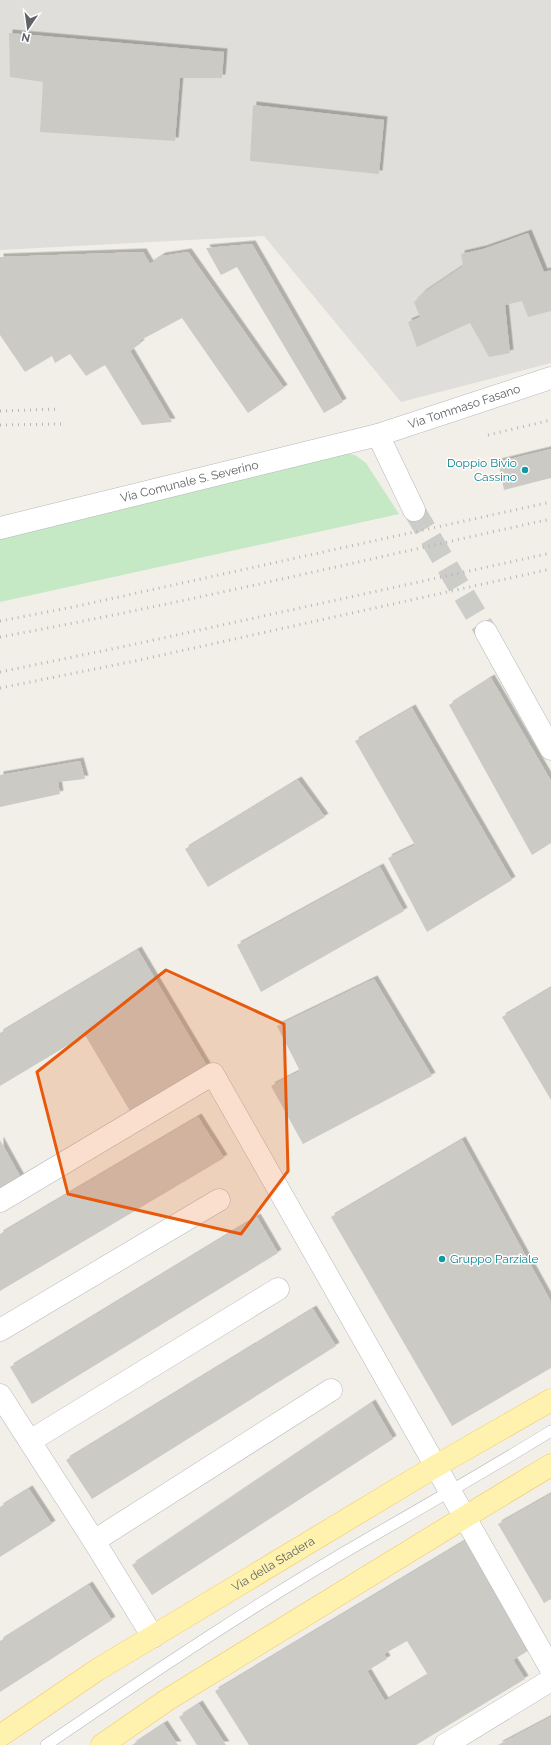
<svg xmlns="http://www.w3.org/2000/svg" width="551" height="1745" font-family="Raleway,sans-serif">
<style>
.industrial{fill:#e0deda}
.green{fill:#c5e8c5}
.building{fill:#cccac5;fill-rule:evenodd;filter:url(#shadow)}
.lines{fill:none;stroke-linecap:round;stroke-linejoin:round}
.street-tunnel{stroke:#ccccc8;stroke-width:22;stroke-dasharray:22 11;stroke-linecap:butt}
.lane-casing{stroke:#b5b8bc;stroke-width:12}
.street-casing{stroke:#b5b8bc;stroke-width:23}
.primary-casing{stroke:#f2c960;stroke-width:23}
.lane{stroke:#fff;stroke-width:11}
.street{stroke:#fff;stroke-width:22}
.primary{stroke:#fff2af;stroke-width:22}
.rail{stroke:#b6b7b8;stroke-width:3;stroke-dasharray:1 5;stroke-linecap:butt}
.marked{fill:#e8590c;fill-opacity:0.2;stroke:#e8590c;stroke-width:3;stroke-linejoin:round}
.culture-dot{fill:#0f9aa8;stroke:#fff;stroke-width:1.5}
.labels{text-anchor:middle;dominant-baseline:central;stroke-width:3;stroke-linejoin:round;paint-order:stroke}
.street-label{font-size:12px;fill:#5f6368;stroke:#fff}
.culture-label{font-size:12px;fill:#0d838f;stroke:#fff;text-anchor:end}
</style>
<defs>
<filter id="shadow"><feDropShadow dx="3.5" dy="-3.5" stdDeviation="0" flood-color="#0004"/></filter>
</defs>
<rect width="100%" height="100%" fill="#f1efe8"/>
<!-- industrial -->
<path class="industrial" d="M 0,0 L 551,0 L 551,363 L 401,402 L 264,236 L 0,250 Z"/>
<!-- green -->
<path class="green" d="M 341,453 L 355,455 L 366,463 L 399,514 L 0,602 L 0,532 Z"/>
<!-- building -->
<g class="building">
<path d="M 9,33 L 224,52 L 222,78 L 180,78 L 175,141 L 40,132 L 43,82 L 10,77 Z"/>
<path d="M 253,105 L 384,120 L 379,174 L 250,161 Z"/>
<path d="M 528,233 L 544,272 L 551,270 L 551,311 L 528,317 L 522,301 L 505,305 L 510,353 L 489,357 L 470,323 L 417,347 L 408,322 L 420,317 L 414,302 L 423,293 L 463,266 L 461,254 L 483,249 Z"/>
<path d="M 252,244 L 343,402 L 324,413 L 237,267 L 221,275 L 206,248 Z"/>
<path d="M 143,252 L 150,264 L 162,256 L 188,252 L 284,388 L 248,413 L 182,318 L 139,341 L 141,343 L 130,351 L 172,422 L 142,425 L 105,365 L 86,376 L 70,354 L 55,363 L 52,356 L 25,372 L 0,335 L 0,257 Z"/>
<path d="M 551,449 L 551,478 L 504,490 L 498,462 Z"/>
<path d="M 491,678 L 551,781 L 551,843 L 532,855 L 449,705 Z"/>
<path d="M 412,708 L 512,880 L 427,932 L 388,858 L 415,845 L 355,741 Z"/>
<path d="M 80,761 L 85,779 L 58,782 L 60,794 L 0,807 L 0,775 Z"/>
<path d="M 298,780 L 325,817 L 208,887 L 185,849 Z"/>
<path d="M 380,867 L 404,911 L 261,992 L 237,945 Z"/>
<path d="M 138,950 L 207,1066 L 130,1111 L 85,1035 L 0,1086 L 0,1033 Z"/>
<path d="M 374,979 L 432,1076 L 303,1144 L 271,1086 L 300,1071 L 277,1026 Z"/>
<path d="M 551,988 L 551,1100 L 502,1017 Z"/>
<path d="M 198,1117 L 224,1158 L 0,1291 L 0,1234 Z"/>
<path d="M 0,1140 L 21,1178 L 0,1190 Z"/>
<path d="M 462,1140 L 551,1302 L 551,1368 L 452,1426 L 331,1217 Z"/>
<path d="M 257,1217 L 278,1253 L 32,1404 L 10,1367 Z"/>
<path d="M 313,1309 L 336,1346 L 92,1499 L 66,1460 Z"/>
<path d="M 372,1403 L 393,1439 L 152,1595 L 132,1565 Z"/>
<path d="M 29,1489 L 52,1524 L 0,1557 L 0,1507 Z"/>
<path d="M 551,1494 L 551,1599 L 544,1603 L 498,1524 Z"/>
<path d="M 465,1541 L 531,1649 L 513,1660 L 525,1679 L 416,1745 L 249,1745 L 215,1691 ZM 407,1641 L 428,1675 L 385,1701 L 367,1671 L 387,1659 L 384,1654 Z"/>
<path d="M 89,1585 L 112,1620 L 0,1692 L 0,1641 Z"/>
<path d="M 199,1704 L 226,1745 L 197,1745 L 179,1717 Z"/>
<path d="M 551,1717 L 551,1745 L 498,1745 Z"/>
<path d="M 164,1724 L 178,1745 L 132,1745 Z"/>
</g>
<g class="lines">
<!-- street-tunnel -->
<path class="street-tunnel" d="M 414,510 L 486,632"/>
<defs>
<path id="lane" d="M 46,1745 C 152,1673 258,1602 369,1538 C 430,1503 491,1468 551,1431"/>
<g id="street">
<path d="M 378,435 L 414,510"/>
<path id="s1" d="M 0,528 L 378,435 L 551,378"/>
<path d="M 486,632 L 551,749"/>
<path d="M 0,1201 L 213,1074 L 551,1669"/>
<path d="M 0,1330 L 219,1200"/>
<path d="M 0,1395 L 94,1541 L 153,1637"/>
<path d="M 30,1441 L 278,1289"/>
<path d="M 94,1541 L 331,1390"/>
<path d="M 445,1745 L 551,1680"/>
</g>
<g id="primary">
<path id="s2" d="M 0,1736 L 97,1670 L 436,1466 L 551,1400"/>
<path d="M 102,1745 L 167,1700 L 465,1517 L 551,1465"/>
</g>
</defs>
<!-- lane casing -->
<use href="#lane" class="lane-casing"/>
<!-- street casing -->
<use href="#street" class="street-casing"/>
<!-- primary casing -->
<use href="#primary" class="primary-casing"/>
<!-- lane -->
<use href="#lane" class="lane"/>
<!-- street -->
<use href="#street" class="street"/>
<!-- primary -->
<use href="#primary" class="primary"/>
<!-- rail -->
<g class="rail">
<path d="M 0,411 L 60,409"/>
<path d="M 0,425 L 61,424"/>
<path d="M 488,435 L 551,420"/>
<path d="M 0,621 L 73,607 L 551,502"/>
<path d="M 0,637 C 185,603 368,559 551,519"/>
<path d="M 0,672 L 131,645 L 551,553"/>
<path d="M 0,688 L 135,661 L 551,569"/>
</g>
</g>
<!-- marked area -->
<path class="marked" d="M 166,970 L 284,1024 L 288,1171 L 241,1234 L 68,1194 L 37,1072 Z"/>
<!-- markers -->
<g class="culture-dot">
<circle cx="525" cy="470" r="4"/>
<circle cx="442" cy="1259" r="4"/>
</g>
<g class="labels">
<!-- street labels -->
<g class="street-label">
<text stroke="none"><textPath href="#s1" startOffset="480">Via Tommaso Fasano</textPath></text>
<text stroke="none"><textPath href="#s1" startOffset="195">Via Comunale S. Severino</textPath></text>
<text stroke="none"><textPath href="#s2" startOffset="323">Via della Stadera</textPath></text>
</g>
<!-- culture labels -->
<g class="culture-label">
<text x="517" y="463">Doppio Bivio<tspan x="517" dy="14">Cassino</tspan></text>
<text x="450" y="1259" text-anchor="start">Gruppo Parziale</text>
</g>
</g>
<!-- north arrow -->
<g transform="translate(28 28) rotate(193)" stroke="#ffffff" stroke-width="3" paint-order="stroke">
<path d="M0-3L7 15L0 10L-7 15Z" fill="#5f6368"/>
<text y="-6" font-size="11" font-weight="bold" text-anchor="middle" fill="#5f6368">N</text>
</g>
</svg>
